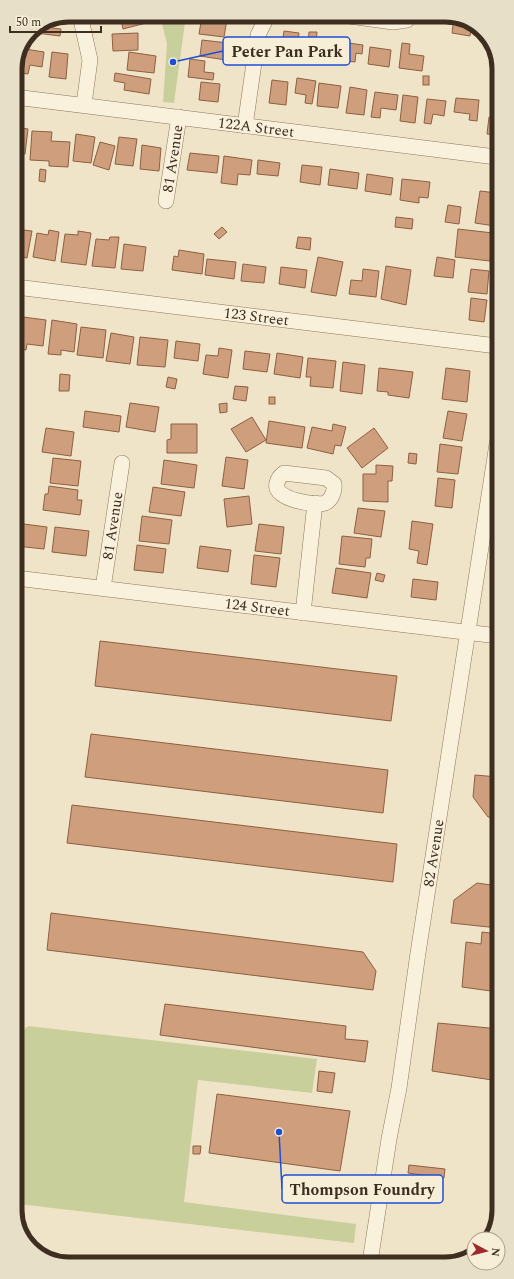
<svg xmlns="http://www.w3.org/2000/svg" width="514" height="1279" font-family="Spectral,serif">
<style>
.green{fill:#c9cf9b}
.building{fill:#cf9f7d;stroke:#8d5f41}
.lines{fill:none;stroke-linecap:round;stroke-linejoin:round}
.minor-casing{stroke:#8d765c;stroke-width:16}
.minor{stroke:#faf1dc;stroke-width:15}
.labels{text-anchor:middle;dominant-baseline:central;stroke-width:4;stroke-linejoin:round;paint-order:stroke}
.street-label{font-size:15px;fill:#3d2e20;stroke:#f7eed8}
.rim{fill:none;stroke:#3d2e20;stroke-width:5}
.leader{fill:none;stroke:#1d4ed8;stroke-width:1.5}
.callout-dot{fill:#1d4ed8;stroke:#f7eed8;stroke-width:1.5}
.callout{fill:#f7eed8;stroke:#1d4ed8;stroke-width:1.5}
.callout-label{font-size:16px;text-anchor:middle;font-weight:bold;fill:#3d2e20}
</style>
<rect width="100%" height="100%" fill="#f0e4c8"/>
<!-- green -->
<g class="green">
<path d="M 160,15 L 186,15 L 174,103 L 163,102 L 167,44 Z"/>
<path d="M 219,15 L 255,15 L 250,20 Z"/>
<path d="M 28,1026 L 317,1059 L 312,1093 L 198,1080 L 184,1202 L 356,1224 L 354,1243 L 18,1204 L 17,1049 L 19,1034 Z"/>
</g>
<!-- building -->
<g class="building">
<path d="M 120,15 L 144,15 L 146,23 L 123,29 Z"/>
<path d="M 202,16 L 227,19 L 224,37 L 199,34 Z"/>
<path d="M 454,17 L 472,24 L 470,36 L 452,33 Z"/>
<path d="M 53,21 L 52,28 L 61,29 L 60,36 L 36,33 L 37,28 Z"/>
<path d="M 284,31 L 299,33 L 296,55 L 281,53 Z"/>
<path d="M 309,32 L 317,32 L 316,43 L 330,44 L 328,59 L 307,56 Z"/>
<path d="M 138,33 L 138,50 L 113,51 L 112,34 Z"/>
<path d="M 202,40 L 228,43 L 226,60 L 200,56 Z"/>
<path d="M 341,42 L 363,45 L 362,54 L 356,53 L 355,62 L 339,60 Z"/>
<path d="M 402,43 L 410,44 L 409,54 L 424,56 L 422,71 L 399,68 Z"/>
<path d="M 370,47 L 391,50 L 389,67 L 368,64 Z"/>
<path d="M 25,49 L 44,52 L 42,67 L 30,65 L 28,74 L 21,73 Z"/>
<path d="M 52,52 L 68,54 L 66,79 L 49,77 Z"/>
<path d="M 129,52 L 156,56 L 154,73 L 127,70 Z"/>
<path d="M 190,59 L 205,61 L 204,72 L 214,73 L 213,80 L 188,77 Z"/>
<path d="M 495,72 L 496,72 L 496,87 L 493,86 Z"/>
<path d="M 115,73 L 151,79 L 149,94 L 124,90 L 125,83 L 114,81 Z"/>
<rect x="423" y="76" width="6" height="9"/>
<path d="M 297,78 L 316,81 L 312,104 L 305,103 L 306,95 L 295,93 Z"/>
<path d="M 272,80 L 288,82 L 286,105 L 269,103 Z"/>
<path d="M 201,82 L 220,84 L 218,102 L 199,100 Z"/>
<path d="M 319,83 L 341,86 L 338,108 L 317,106 Z"/>
<path d="M 350,87 L 367,90 L 364,115 L 346,113 Z"/>
<path d="M 375,92 L 398,95 L 396,110 L 381,108 L 380,118 L 371,117 Z"/>
<path d="M 403,95 L 418,97 L 415,123 L 400,121 Z"/>
<path d="M 494,96 L 496,96 L 496,113 L 492,113 Z"/>
<path d="M 456,98 L 479,100 L 477,121 L 469,120 L 470,114 L 454,112 Z"/>
<path d="M 427,99 L 446,101 L 444,116 L 433,114 L 431,124 L 424,123 Z"/>
<path d="M 489,117 L 496,118 L 496,135 L 487,134 Z"/>
<path d="M 15,127 L 28,129 L 25,154 L 15,153 Z"/>
<path d="M 32,131 L 52,132 L 51,141 L 70,142 L 68,167 L 49,166 L 49,161 L 30,160 Z"/>
<path d="M 76,134 L 95,137 L 91,163 L 73,161 Z"/>
<path d="M 119,137 L 137,139 L 133,166 L 115,164 Z"/>
<path d="M 100,142 L 115,146 L 109,170 L 93,165 Z"/>
<path d="M 142,145 L 161,148 L 159,171 L 140,169 Z"/>
<path d="M 190,153 L 219,156 L 217,173 L 187,170 Z"/>
<path d="M 224,156 L 252,160 L 250,175 L 238,174 L 237,185 L 221,183 Z"/>
<path d="M 258,160 L 280,163 L 278,176 L 257,174 Z"/>
<path d="M 302,165 L 322,167 L 320,185 L 300,182 Z"/>
<path d="M 40,169 L 46,170 L 45,182 L 39,181 Z"/>
<path d="M 330,169 L 359,173 L 357,189 L 328,185 Z"/>
<path d="M 367,174 L 393,178 L 391,195 L 365,191 Z"/>
<path d="M 402,179 L 430,182 L 428,198 L 419,197 L 419,203 L 400,200 Z"/>
<path d="M 480,191 L 497,193 L 495,226 L 475,223 Z"/>
<path d="M 448,205 L 461,207 L 459,224 L 445,222 Z"/>
<path d="M 396,217 L 413,219 L 412,229 L 395,227 Z"/>
<path d="M 222,227 L 227,232 L 219,239 L 214,234 Z"/>
<path d="M 15,229 L 32,231 L 27,258 L 16,256 Z"/>
<path d="M 458,229 L 493,233 L 490,261 L 455,257 Z"/>
<path d="M 49,230 L 59,232 L 55,261 L 33,257 L 37,233 L 48,235 Z"/>
<path d="M 78,231 L 91,233 L 86,265 L 61,262 L 65,234 L 78,235 Z"/>
<path d="M 110,237 L 119,237 L 115,268 L 92,266 L 96,239 L 109,240 Z"/>
<path d="M 298,237 L 311,238 L 310,250 L 296,248 Z"/>
<path d="M 124,244 L 146,247 L 143,271 L 121,269 Z"/>
<path d="M 179,250 L 204,254 L 202,274 L 172,270 L 174,256 L 178,257 Z"/>
<path d="M 318,257 L 343,262 L 336,296 L 311,292 Z"/>
<path d="M 437,257 L 455,260 L 453,278 L 434,276 Z"/>
<path d="M 207,259 L 236,262 L 234,279 L 205,275 Z"/>
<path d="M 243,264 L 266,267 L 264,283 L 241,281 Z"/>
<path d="M 386,266 L 411,270 L 406,305 L 381,299 Z"/>
<path d="M 281,267 L 307,270 L 305,288 L 279,284 Z"/>
<path d="M 363,269 L 379,271 L 376,297 L 349,294 L 351,280 L 362,281 Z"/>
<path d="M 471,269 L 489,271 L 487,294 L 468,292 Z"/>
<path d="M 471,298 L 487,300 L 484,322 L 469,320 Z"/>
<path d="M 16,316 L 18,317 L 16,332 Z"/>
<path d="M 23,317 L 46,320 L 43,346 L 27,344 L 26,350 L 19,349 Z"/>
<path d="M 52,320 L 77,324 L 74,352 L 61,350 L 61,355 L 48,354 Z"/>
<path d="M 81,327 L 106,330 L 103,358 L 77,355 Z"/>
<path d="M 111,333 L 134,337 L 130,364 L 106,361 Z"/>
<path d="M 140,337 L 168,340 L 165,367 L 137,365 Z"/>
<path d="M 176,341 L 200,344 L 198,361 L 174,358 Z"/>
<path d="M 219,348 L 232,350 L 228,378 L 203,374 L 206,355 L 218,356 Z"/>
<path d="M 245,351 L 270,354 L 267,372 L 243,369 Z"/>
<path d="M 277,353 L 303,357 L 300,378 L 274,374 Z"/>
<path d="M 308,358 L 336,361 L 333,388 L 310,386 L 311,377 L 306,377 Z"/>
<path d="M 343,362 L 365,365 L 362,394 L 340,391 Z"/>
<path d="M 379,368 L 413,372 L 409,398 L 388,395 L 388,392 L 377,391 Z"/>
<path d="M 446,368 L 470,371 L 467,402 L 442,399 Z"/>
<path d="M 60,374 L 70,375 L 69,391 L 59,391 Z"/>
<path d="M 168,377 L 177,379 L 175,389 L 166,387 Z"/>
<path d="M 235,386 L 248,387 L 246,401 L 233,399 Z"/>
<rect x="269" y="397" width="6" height="7"/>
<path d="M 130,403 L 159,407 L 155,432 L 126,427 Z"/>
<path d="M 227,403 L 227,412 L 220,413 L 219,404 Z"/>
<path d="M 85,411 L 121,416 L 119,432 L 83,427 Z"/>
<path d="M 448,411 L 467,414 L 462,441 L 443,438 Z"/>
<path d="M 252,417 L 266,440 L 246,452 L 231,429 Z"/>
<path d="M 269,421 L 305,427 L 302,448 L 266,443 Z"/>
<path d="M 171,424 L 197,424 L 197,453 L 167,453 L 167,440 L 171,439 Z"/>
<path d="M 333,424 L 346,427 L 341,446 L 335,445 L 333,454 L 307,448 L 312,427 L 332,431 Z"/>
<path d="M 46,428 L 74,432 L 71,456 L 42,452 Z"/>
<path d="M 374,428 L 388,448 L 362,468 L 347,448 Z"/>
<path d="M 440,444 L 462,447 L 458,474 L 437,472 Z"/>
<path d="M 409,453 L 417,454 L 416,464 L 408,463 Z"/>
<path d="M 226,457 L 248,460 L 244,489 L 222,486 Z"/>
<path d="M 53,458 L 81,461 L 78,486 L 50,483 Z"/>
<path d="M 164,460 L 197,465 L 194,488 L 161,484 Z"/>
<path d="M 376,465 L 393,466 L 392,481 L 388,481 L 388,502 L 363,501 L 363,474 L 376,474 Z"/>
<path d="M 438,478 L 455,480 L 452,508 L 435,506 Z"/>
<path d="M 49,486 L 78,490 L 77,500 L 82,500 L 80,515 L 43,510 L 45,494 L 48,494 Z"/>
<path d="M 153,487 L 185,492 L 181,516 L 149,512 Z"/>
<path d="M 249,496 L 252,524 L 227,527 L 224,499 Z"/>
<path d="M 358,508 L 385,511 L 381,537 L 354,533 Z"/>
<path d="M 142,516 L 172,520 L 169,544 L 139,541 Z"/>
<path d="M 412,521 L 433,524 L 427,565 L 417,563 L 419,551 L 409,549 Z"/>
<path d="M 16,523 L 47,527 L 44,549 L 16,546 Z"/>
<path d="M 259,524 L 284,527 L 281,554 L 255,551 Z"/>
<path d="M 55,527 L 89,531 L 86,556 L 52,552 Z"/>
<path d="M 342,536 L 372,539 L 370,558 L 366,558 L 365,567 L 339,564 Z"/>
<path d="M 137,545 L 166,549 L 163,573 L 134,570 Z"/>
<path d="M 200,546 L 231,550 L 228,572 L 197,568 Z"/>
<path d="M 254,555 L 280,558 L 276,587 L 251,584 Z"/>
<path d="M 336,568 L 371,573 L 367,598 L 332,593 Z"/>
<path d="M 377,573 L 385,575 L 383,582 L 375,580 Z"/>
<path d="M 413,579 L 438,582 L 436,600 L 411,597 Z"/>
<path d="M 16,605 L 20,605 L 16,628 Z"/>
<path d="M 100,641 L 397,676 L 391,721 L 95,686 Z"/>
<path d="M 91,734 L 388,770 L 383,813 L 85,777 Z"/>
<path d="M 475,775 L 498,777 L 498,818 L 488,817 L 473,797 Z"/>
<path d="M 72,805 L 397,844 L 393,882 L 67,843 Z"/>
<path d="M 477,883 L 498,886 L 498,928 L 451,923 L 454,900 Z"/>
<path d="M 51,913 L 363,952 L 376,971 L 373,990 L 47,950 Z"/>
<path d="M 482,932 L 498,934 L 498,992 L 462,987 L 466,942 L 481,944 Z"/>
<path d="M 165,1004 L 346,1026 L 345,1039 L 368,1041 L 365,1062 L 160,1035 Z"/>
<path d="M 438,1023 L 499,1029 L 499,1081 L 432,1071 Z"/>
<path d="M 319,1071 L 335,1073 L 332,1093 L 317,1091 Z"/>
<path d="M 217,1094 L 350,1111 L 340,1171 L 209,1153 Z"/>
<path d="M 193,1146 L 201,1146 L 200,1154 L 193,1154 Z"/>
<path d="M 409,1165 L 445,1169 L 444,1178 L 408,1173 Z"/>
</g>
<g class="lines">
<defs>
<g id="minor">
<path d="M 80,15 L 90,60 L 84,104"/>
<path d="M 342,15 L 393,22 L 407,20"/>
<path id="s1" d="M 15,97 L 496,157"/>
<path d="M 245,126 L 258,35 L 268,15"/>
<path id="s2" d="M 166,201 L 179,117"/>
<path id="s3" d="M 16,287 L 497,346"/>
<path d="M 284,473 L 326,478 L 334,484 C 335,490 332,500 325,503 C 317,506 272,500 277,483 C 278,478 280,476 284,473 Z"/>
<path id="s4" d="M 16,578 L 498,636"/>
<path id="s5" d="M 103,588 L 122,463"/>
<path d="M 303,613 L 315,503"/>
<path id="s6" d="M 370,1262 L 389,1139 L 399,1088 L 418,953 L 497,444"/>
</g>
</defs>
<!-- minor casing -->
<use href="#minor" class="minor-casing"/>
<!-- minor -->
<use href="#minor" class="minor"/>
</g>
<g class="labels">
<!-- street labels -->
<g class="street-label">
<text stroke="none"><textPath href="#s1" startOffset="243">122A Street</textPath></text>
<text stroke="none"><textPath href="#s2" startOffset="43">81 Avenue</textPath></text>
<text stroke="none"><textPath href="#s3" startOffset="242">123 Street</textPath></text>
<text stroke="none"><textPath href="#s5" startOffset="63">81 Avenue</textPath></text>
<text stroke="none"><textPath href="#s4" startOffset="243">124 Street</textPath></text>
<text stroke="none"><textPath href="#s6" startOffset="414">82 Avenue</textPath></text>
</g>
</g>
<!-- crop -->
<path d="M0 0H514V1279H0ZM69 22H445A47 47 0 0 1 492 69V1210A47 47 0 0 1 445 1257H69A47 47 0 0 1 22 1210V69A47 47 0 0 1 69 22Z" fill="#e8dfc9" fill-rule="evenodd"/>
<path class="rim" d="M69 22H445A47 47 0 0 1 492 69V1210A47 47 0 0 1 445 1257H69A47 47 0 0 1 22 1210V69A47 47 0 0 1 69 22Z"/>
<!-- callouts -->
<path class="leader" d="M173 62L223 51M279 1132L282 1189"/>
<g class="callout-dot">
<circle cx="173" cy="62" r="4"/>
<circle cx="279" cy="1132" r="4"/>
</g>
<g class="callout">
<rect x="223" y="37" width="127" height="28" rx="4"/>
<rect x="282" y="1175" width="161" height="28" rx="4"/>
</g>
<g class="callout-label">
<text x="287" y="57">Peter Pan Park</text>
<text x="362" y="1195">Thompson Foundry</text>
</g>
<!-- north arrow -->
<g transform="translate(486 1251) rotate(97)"><circle r="19" fill="#f7eed8" stroke="#ada18e"/>
<path d="M0-3L7 15L0 10L-7 15Z" fill="#9e2a2b"/>
<text y="-6" font-size="11" font-weight="bold" text-anchor="middle" fill="#3d2e20">N</text>
</g>
<!-- scale -->
<path d="M10 26v6h91v-6" fill="none" stroke="#3d2e20" stroke-width="2"/>
<text x="16" y="26" font-size="12" fill="#3d2e20" stroke="#f7eed8" stroke-width="3" paint-order="stroke">50 m</text>
</svg>
